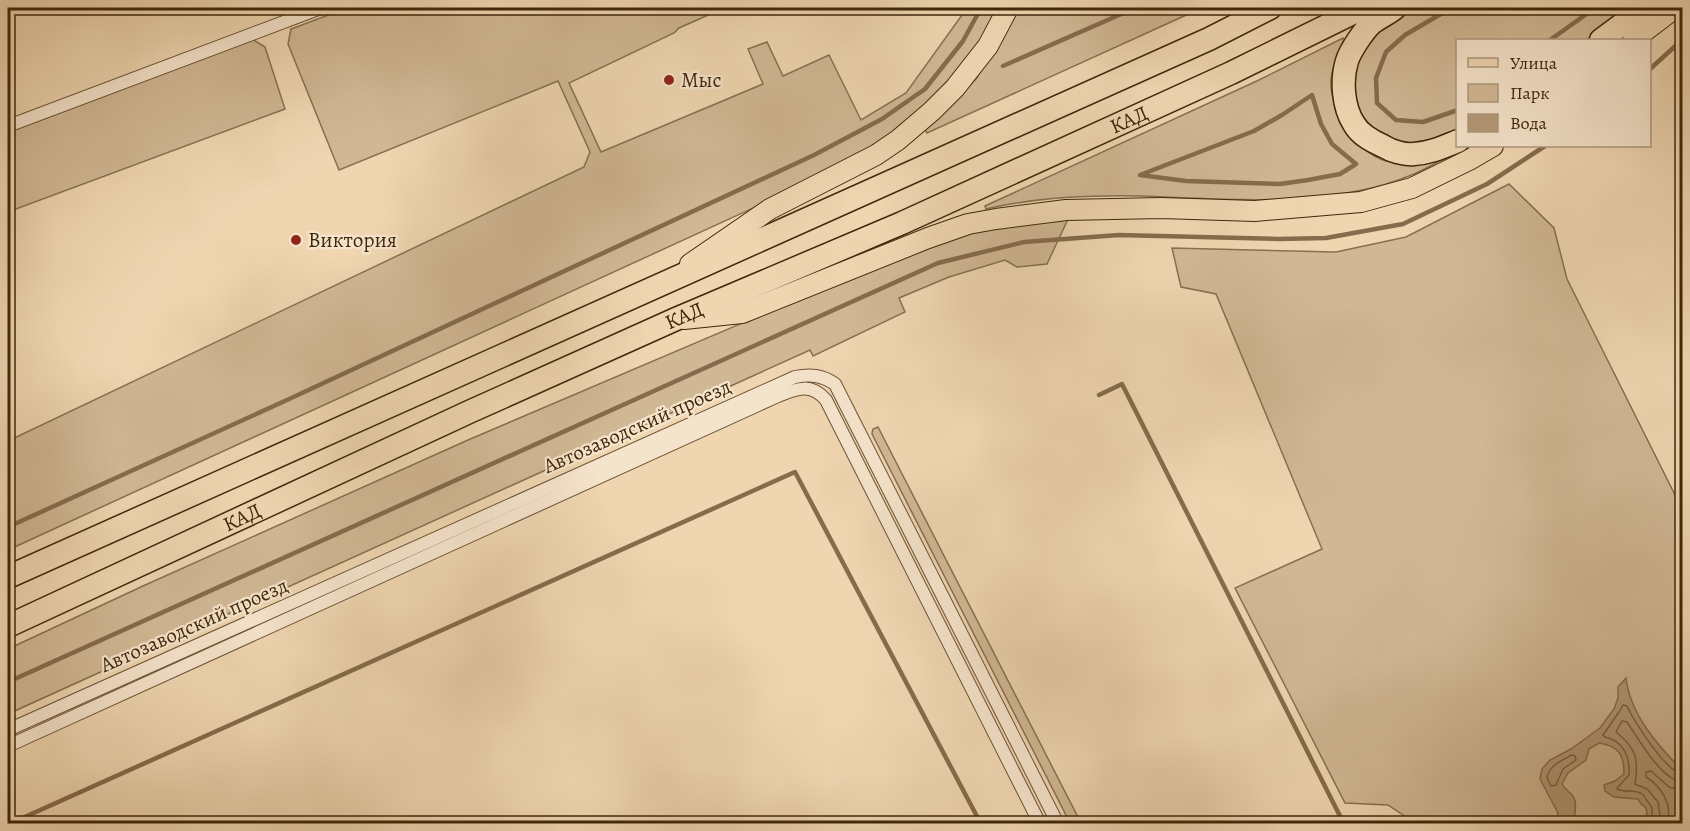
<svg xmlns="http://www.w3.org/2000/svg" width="1690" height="831" font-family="Alegreya,serif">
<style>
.green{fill:#d1b895;stroke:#887050;stroke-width:1.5}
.water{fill:#b49a78;stroke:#866c4c;stroke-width:1.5}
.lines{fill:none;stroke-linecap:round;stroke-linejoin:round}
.shore{stroke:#7a6041;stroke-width:1.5}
.stream{stroke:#866c4c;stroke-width:4.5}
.street-casing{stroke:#6c5334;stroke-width:14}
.primary-casing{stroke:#40270a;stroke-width:22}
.highway-casing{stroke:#40270a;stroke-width:25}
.street{stroke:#f5e4cc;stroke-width:12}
.primary{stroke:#efd6b1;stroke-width:20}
.highway{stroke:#efd6b1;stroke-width:22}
.poi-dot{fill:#8f2418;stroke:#f5e4cc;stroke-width:2}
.labels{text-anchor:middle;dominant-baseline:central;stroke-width:4.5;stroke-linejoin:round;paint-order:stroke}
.poi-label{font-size:21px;fill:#40270a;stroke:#f5e4cc;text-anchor:start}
.street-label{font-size:21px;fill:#40270a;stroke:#f5e4cc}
</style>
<rect width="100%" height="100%" fill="#efd6b1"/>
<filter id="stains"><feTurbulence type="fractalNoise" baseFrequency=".00333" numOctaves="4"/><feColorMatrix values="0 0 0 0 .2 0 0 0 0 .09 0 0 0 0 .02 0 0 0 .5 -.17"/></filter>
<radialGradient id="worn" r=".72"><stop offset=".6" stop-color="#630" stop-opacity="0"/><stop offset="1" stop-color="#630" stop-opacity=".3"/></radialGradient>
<!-- green -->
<g class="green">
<path d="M 347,8 L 724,8 L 679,28 L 674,33 L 569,83 L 601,152 L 763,84 L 748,49 L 767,42 L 783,76 L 829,55 L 861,120 L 906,93 L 967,8 L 999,8 C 987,29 975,51 960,70 C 923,114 875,148 825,175 L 8,550 L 8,441 L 584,167 L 590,152 L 558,81 L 339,170 L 288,44 L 291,29 Z"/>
<path d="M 1018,8 L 1194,8 L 1195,11 L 927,133 L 925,129 L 976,79 L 1013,20 Z"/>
<path d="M 1410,8 L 1630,8 L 1586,40 L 1458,40 L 1457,130 C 1445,137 1428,143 1414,144 C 1405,145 1395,141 1387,137 C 1364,124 1353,107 1353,81 C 1353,70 1355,59 1361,50 C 1373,32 1392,19 1410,8 Z"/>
<path d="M 1343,38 L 1344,40 C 1339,52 1332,66 1331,80 C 1329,110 1360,160 1393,162 C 1407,163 1424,159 1439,157 L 1441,160 C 1357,212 1236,199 1141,196 C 1089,195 1037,197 986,209 L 985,206 L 1259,80 Z"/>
<path d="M 252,39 L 265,47 L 285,109 L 8,212 L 8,130 Z"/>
<path d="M 1509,184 L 1554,228 L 1567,279 L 1682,509 L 1682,823 L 1415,823 L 1388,805 L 1345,803 L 1235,588 L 1322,549 L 1216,294 L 1181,287 L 1172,248 L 1336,252 L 1406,237 Z"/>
<path d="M 1069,217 L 1047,264 L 1017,267 L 1005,260 L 949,277 L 899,298 L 905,312 L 813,356 L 810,350 L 8,714 L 8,649 L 143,586 L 468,440 L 904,254 L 982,229 Z"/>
<path d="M 878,427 L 1081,823 L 1070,823 L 872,434 L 873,429 Z"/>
</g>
<!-- water -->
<path class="water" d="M 1626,678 C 1630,714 1658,746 1682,770 L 1682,823 L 1628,823 L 1632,819 L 1643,818 L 1647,814 L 1646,808 L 1641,804 L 1638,799 L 1614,797 L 1605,791 L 1604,785 L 1615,781 L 1624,774 C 1624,755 1619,746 1599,743 L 1589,749 L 1586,760 L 1568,773 L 1562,784 C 1565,790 1569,791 1573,796 C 1578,804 1574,815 1574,823 L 1556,823 L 1558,813 L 1540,779 L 1542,769 L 1550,760 L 1571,749 L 1600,728 L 1614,709 L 1618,698 L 1618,687 Z"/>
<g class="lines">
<!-- shore -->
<g class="shore">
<path d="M 1572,755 L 1575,756 L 1576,760 L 1563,769 L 1556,785 L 1551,786 L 1547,778 C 1549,765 1561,761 1572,755 Z"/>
<path d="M 1645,824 C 1653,817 1655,810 1648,802 C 1646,800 1645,796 1642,794 C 1635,789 1624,793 1617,789 L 1618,787 L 1629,775 C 1630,757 1624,741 1605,737 L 1603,735 L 1619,712 L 1623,705 L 1627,706 C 1634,721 1666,772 1682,774"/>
<path d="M 1657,824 L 1660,815 L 1658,802 L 1647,789 L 1635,784 C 1639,759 1636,748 1616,732 L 1622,721 L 1627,722 C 1638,738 1661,780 1682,782"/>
<path d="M 1667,824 C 1673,805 1662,787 1646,777 L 1646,772 L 1651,771 L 1669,787 L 1682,791"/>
</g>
<!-- stream -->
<g class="stream">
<path d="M 1451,8 L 1405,35 L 1386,52 L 1376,78 L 1377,103 L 1396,120 L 1423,122 L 1458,110"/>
<path d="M 1550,40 L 1595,8"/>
<path d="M 1003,66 L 1135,8"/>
<path d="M 1650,69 L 1682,40"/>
<path d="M 1312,95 L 1321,124 L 1332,144 L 1356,164 L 1340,174 L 1308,180 L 1280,184 L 1186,181 L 1140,175 L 1254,131 L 1282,115 Z"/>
<path d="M 1099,395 L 1122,384 L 1344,824"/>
<path d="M 8,527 L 287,400 L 814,155 L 882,119 L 925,89 L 963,41 L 981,8"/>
<path d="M 8,682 L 938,263 L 1024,242 L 1119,235 L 1278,239 L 1326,238 L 1403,224 L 1487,184 L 1545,146"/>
<path d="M 9,824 L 795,472 L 981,824"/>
</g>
<defs>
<g id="street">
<path d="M 8,126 L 321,8"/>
<path d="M 8,730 L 795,377 C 810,374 822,375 835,384 L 1058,824"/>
<path d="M 8,746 L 778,396 C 798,388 811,383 826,400 L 1040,824"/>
</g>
<g id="primary">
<path d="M 1633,40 L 1675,8"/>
<path d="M 690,264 L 770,209 L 876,155 L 898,140 L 932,111 L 955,88 L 988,46 L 1008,8"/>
<path d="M 684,319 L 742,313 L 928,238 L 968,224 L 996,219 L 1066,210 L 1161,208 L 1255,211 L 1361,202 L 1412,188 L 1469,160 L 1493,146"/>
</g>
<g id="highway">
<path d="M 1395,8 C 1388,14 1380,17 1372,23 C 1364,30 1350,51 1347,61 C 1341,80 1343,107 1354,124 C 1360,135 1372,141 1383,146 C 1391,151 1404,155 1414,154 C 1430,153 1443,147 1458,141"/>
<path d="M 1601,40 L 1644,8"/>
<path d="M 8,577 L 1209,39 L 1270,8"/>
<path id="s1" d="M 8,626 L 469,412 L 676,319 L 902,223 L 1231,73 L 1363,8"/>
</g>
</defs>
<!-- street casing -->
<use href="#street" class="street-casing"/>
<!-- primary casing -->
<use href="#primary" class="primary-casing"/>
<!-- highway casing -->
<use href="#highway" class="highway-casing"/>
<!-- street -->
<use href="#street" class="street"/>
<!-- primary -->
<use href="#primary" class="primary"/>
<!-- highway -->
<use href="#highway" class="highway"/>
</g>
<!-- markers -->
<g class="poi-dot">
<circle cx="669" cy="80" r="6"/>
<circle cx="296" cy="240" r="6"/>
</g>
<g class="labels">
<!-- poi labels -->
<g class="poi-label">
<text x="681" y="80">Мыс</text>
<text x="308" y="240">Виктория</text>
</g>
<!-- street labels -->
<g class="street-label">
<text stroke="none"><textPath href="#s1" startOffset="1230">КАД</textPath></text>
<text stroke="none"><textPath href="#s1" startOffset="744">КАД</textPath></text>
<text transform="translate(637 426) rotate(-24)">Автозаводский проезд</text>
<text stroke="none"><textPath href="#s1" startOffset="258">КАД</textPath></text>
<text transform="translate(194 625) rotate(-24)">Автозаводский проезд</text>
</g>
</g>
<!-- margin -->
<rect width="1690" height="831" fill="none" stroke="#efd6b1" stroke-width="30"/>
<rect x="9" y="9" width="1672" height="813" fill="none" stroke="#40270a" stroke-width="3"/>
<rect x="15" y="15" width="1660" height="801" fill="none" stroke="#40270a" stroke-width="1.5"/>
<!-- legend -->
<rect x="1456" y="39" width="195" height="108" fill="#f5e4cc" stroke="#ad987e" stroke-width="1.5"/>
<rect x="1468" y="58" width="30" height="9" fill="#efd6b1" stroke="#ad987e" stroke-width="1.5"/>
<text x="1510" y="69" font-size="18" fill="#40270a">Улица</text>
<rect x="1468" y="84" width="30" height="18" fill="#d1b895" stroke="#ad987e" stroke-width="1.5"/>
<text x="1510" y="99" font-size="18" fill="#40270a">Парк</text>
<rect x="1468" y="114" width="30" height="18" fill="#b49a78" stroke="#ad987e" stroke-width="1.5"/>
<text x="1510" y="129" font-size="18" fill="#40270a">Вода</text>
<rect width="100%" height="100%" filter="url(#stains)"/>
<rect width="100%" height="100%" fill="url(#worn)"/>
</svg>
